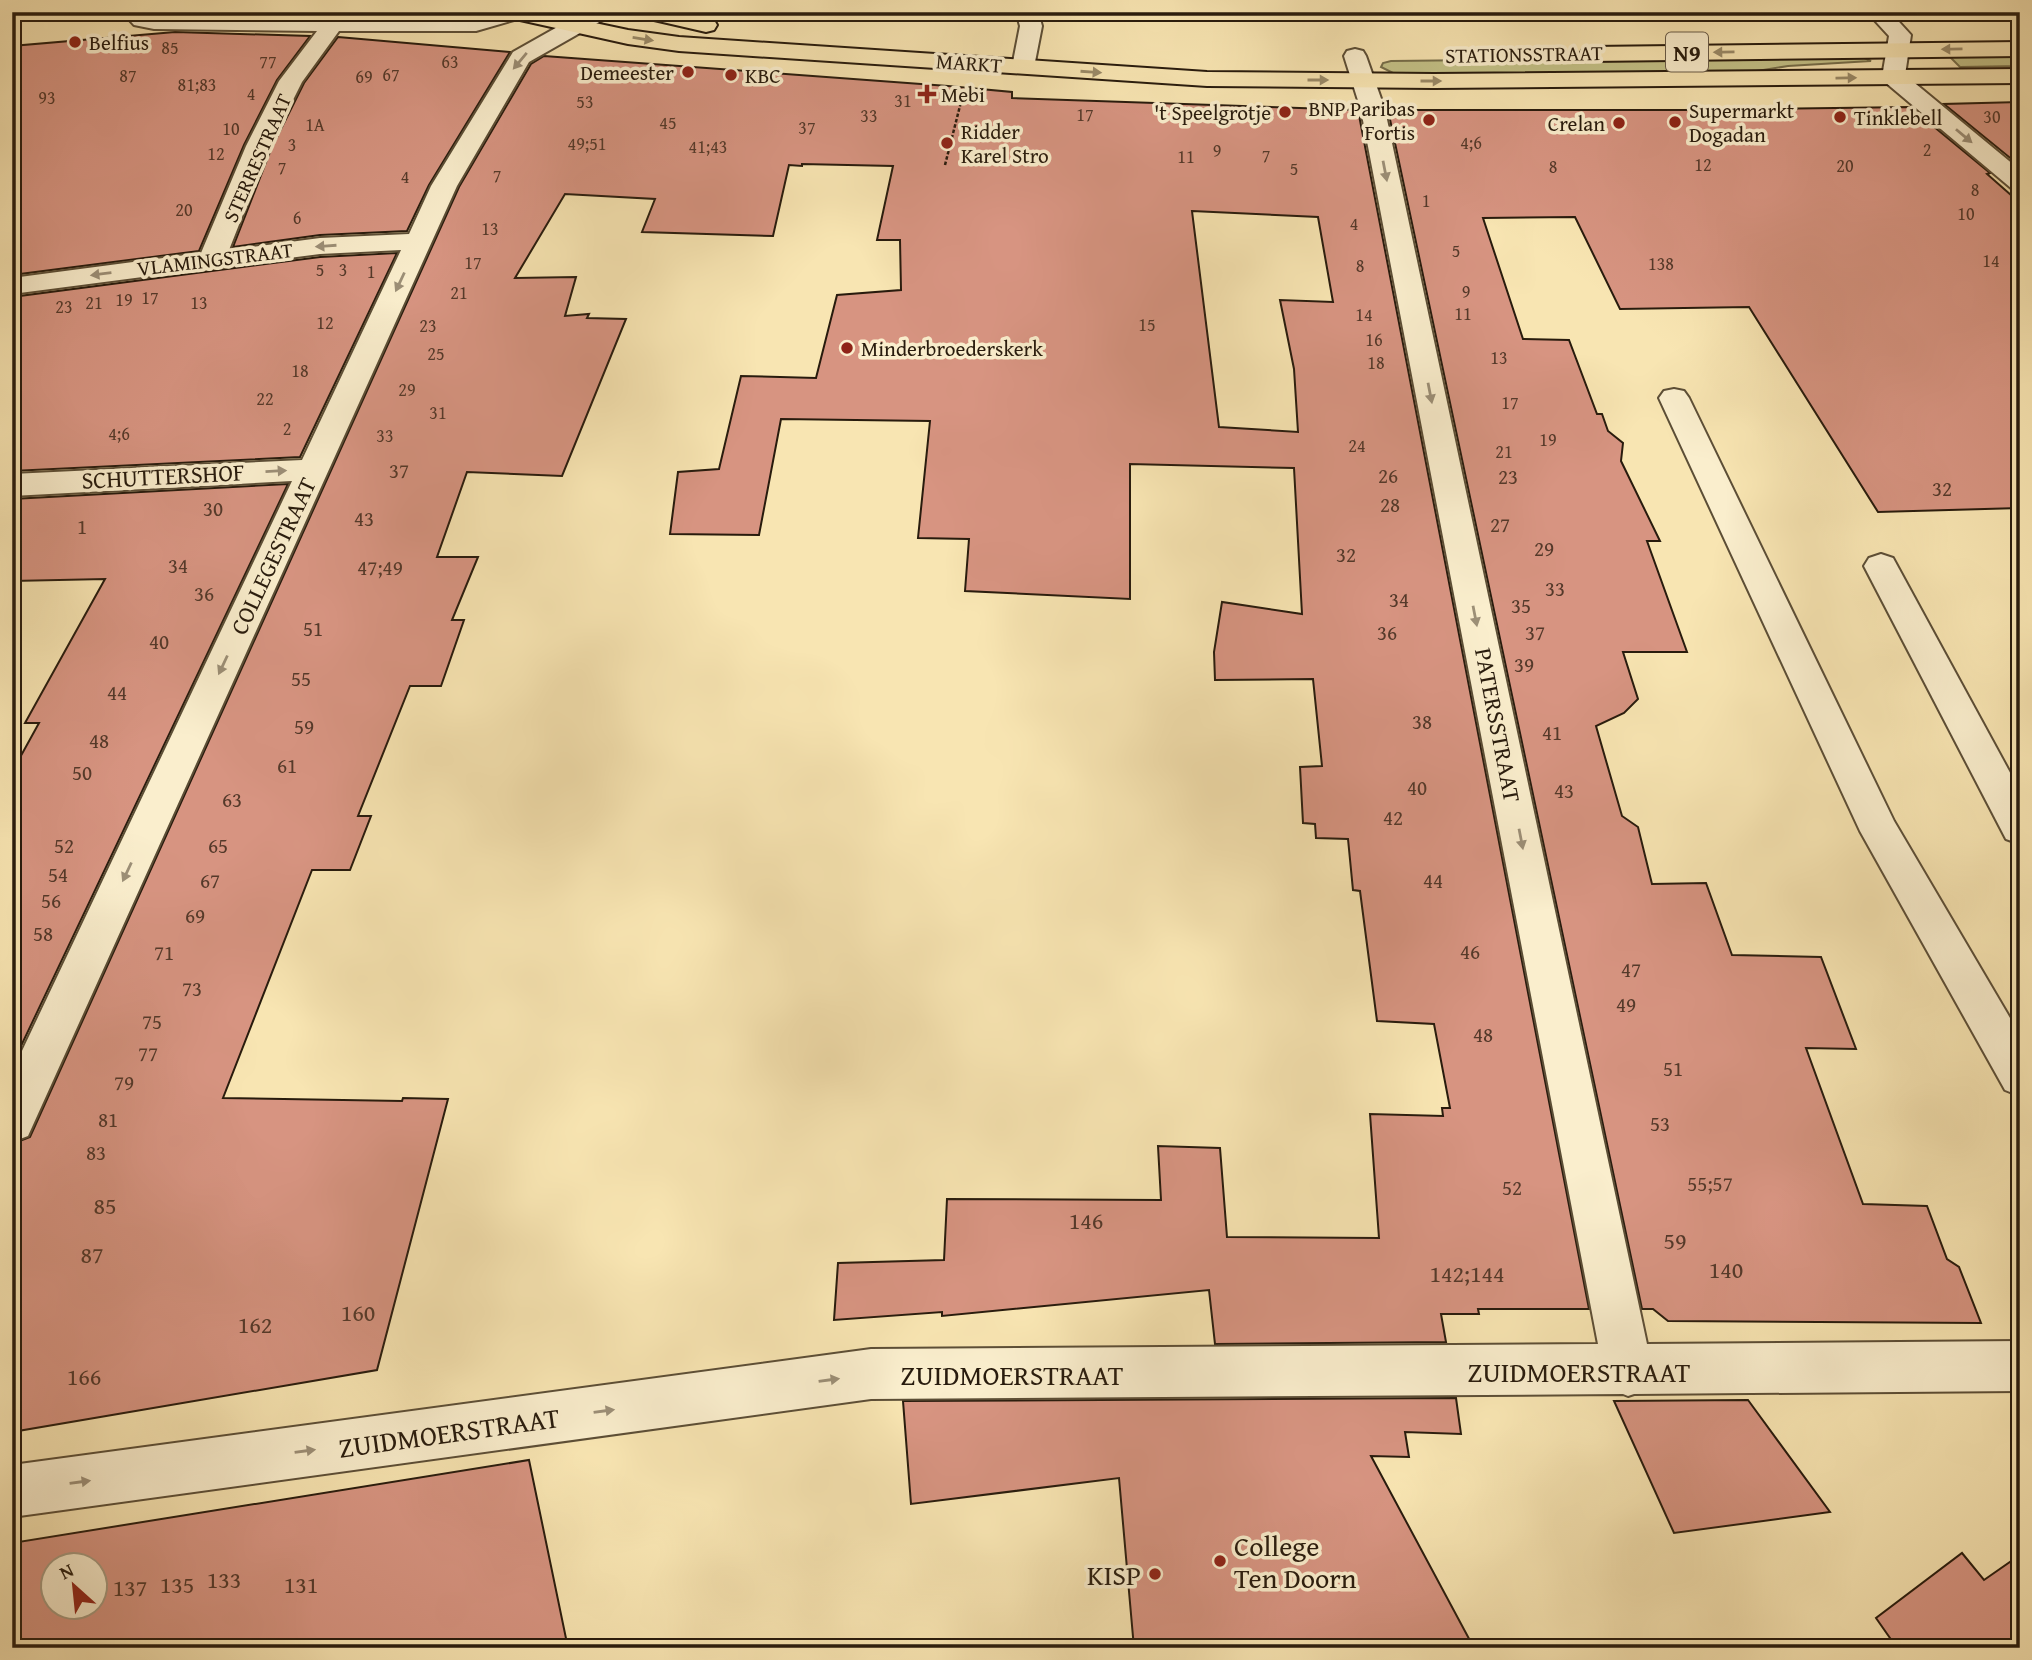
<svg xmlns="http://www.w3.org/2000/svg" width="2032" height="1660" font-family="'Gentium Book Plus',serif">
<style>
.green{fill:#c4c288;stroke:#766e4a;stroke-width:2}
.building{fill:#d79481;stroke:#281b0d;stroke-width:2;fill-rule:evenodd}
.lines{fill:none;stroke-linecap:round;stroke-linejoin:round}
.minor-casing{stroke:#5c4e36;stroke-width:4}
.major-casing{stroke:#281b0d;stroke-width:4}
.path{stroke:#281b0d;stroke-width:2.5;stroke-dasharray:3.5 2;stroke-linecap:butt}
.minor{fill:#faeecd;fill-rule:evenodd}
.major{fill:#f8e5b2;fill-rule:evenodd}
.oneway{fill:#9a8a68}
.oneway2{fill:#9c8f77}
.poi-dot{fill:#8f2418;stroke:#faeecd;stroke-width:2.5}
.labels{text-anchor:middle;dominant-baseline:central;stroke-width:7;stroke-linejoin:round;paint-order:stroke}
.far-number-label{font-size:18px;fill:#54392a}
.far-poi-label{font-size:21px;fill:#281b0d;stroke:#faeecd;text-anchor:start}
.far-street-label{font-size:21px;fill:#281b0d;stroke:#faeecd}
.number-label{font-size:21px;fill:#54392a}
.shield{fill:#faeecd;stroke:#675a47;stroke-width:2}
.shield-label{font-size:23px;font-weight:bold;fill:#281b0d}
.street-label{font-size:24px;fill:#281b0d;stroke:#faeecd}
.near-number-label{font-size:24px;fill:#54392a}
.near-street-label{font-size:28px;fill:#281b0d;stroke:#faeecd}
.near-poi-label{font-size:28px;fill:#281b0d;stroke:#faeecd;text-anchor:start}
</style>
<rect width="100%" height="100%" fill="#f8e5b2"/>
<filter id="stains"><feTurbulence type="fractalNoise" baseFrequency=".00286" numOctaves="4"/><feColorMatrix values="0 0 0 0 .2 0 0 0 0 .09 0 0 0 0 .02 0 0 0 .5 -.17"/></filter>
<radialGradient id="worn" r=".72"><stop offset=".6" stop-color="#630" stop-opacity="0"/><stop offset="1" stop-color="#630" stop-opacity=".3"/></radialGradient>
<!-- green -->
<g class="green">
<path d="M 2020,54 L 2020,66 L 1960,67 L 1948,55 Z"/>
<path d="M 1860,56 L 1871,61 L 1788,66 L 1757,71 L 1395,74 L 1381,67 L 1383,63 L 1391,61 Z"/>
</g>
<!-- building -->
<g class="building">
<path d="M 175,32 L 310,36 L 277,80 L 244,145 L 199,251 L 12,275 L 12,46 Z"/>
<path d="M 338,37 L 510,52 L 429,185 L 407,231 L 320,235 L 233,247 L 272,147 L 304,83 Z"/>
<path d="M 544,56 L 948,86 L 1012,92 L 1012,98 L 1358,110 L 1589,1309 L 1478,1309 L 1479,1314 L 1441,1314 L 1446,1342 L 1215,1344 L 1209,1290 L 942,1316 L 942,1312 L 834,1320 L 838,1263 L 944,1260 L 947,1199 L 1161,1200 L 1158,1146 L 1220,1148 L 1227,1237 L 1379,1238 L 1370,1114 L 1443,1116 L 1442,1108 L 1450,1108 L 1434,1024 L 1377,1021 L 1360,891 L 1353,890 L 1348,839 L 1316,838 L 1315,824 L 1303,823 L 1300,767 L 1322,766 L 1313,679 L 1215,680 L 1214,652 L 1222,602 L 1302,614 L 1294,468 L 1130,464 L 1130,599 L 965,591 L 969,539 L 918,538 L 930,421 L 781,419 L 759,535 L 670,534 L 678,472 L 719,469 L 741,376 L 816,378 L 837,295 L 901,290 L 900,240 L 877,240 L 893,166 L 802,164 L 802,166 L 789,165 L 773,236 L 642,232 L 655,199 L 565,194 L 515,278 L 576,277 L 565,316 L 589,314 L 587,318 L 626,319 L 562,476 L 467,472 L 437,557 L 478,557 L 452,620 L 464,620 L 441,686 L 410,686 L 358,816 L 371,816 L 350,870 L 312,870 L 223,1098 L 402,1101 L 403,1098 L 448,1099 L 377,1370 L 12,1432 L 12,1144 L 30,1137 L 459,187 L 531,64 ZM 1192,211 L 1318,217 L 1333,302 L 1280,300 L 1294,369 L 1298,432 L 1219,427 Z"/>
<path d="M 2020,102 L 2020,166 L 1944,104 Z"/>
<path d="M 1910,107 L 1990,173 L 1987,174 L 2020,203 L 2020,508 L 1878,512 L 1749,307 L 1620,309 L 1575,217 L 1483,218 L 1523,339 L 1569,340 L 1597,414 L 1602,414 L 1608,431 L 1623,443 L 1621,461 L 1660,541 L 1647,541 L 1687,652 L 1623,652 L 1638,699 L 1624,713 L 1596,726 L 1622,816 L 1638,827 L 1652,884 L 1706,883 L 1732,955 L 1821,957 L 1856,1049 L 1806,1048 L 1863,1204 L 1927,1206 L 1947,1259 L 1959,1267 L 1981,1323 L 1668,1321 L 1653,1309 L 1642,1309 L 1388,110 L 1684,110 Z"/>
<path d="M 397,253 L 300,457 L 12,471 L 12,297 L 320,257 Z"/>
<path d="M 288,484 L 12,1065 L 12,772 L 39,723 L 25,723 L 105,579 L 12,581 L 12,499 Z"/>
<path d="M 1456,1398 L 1461,1434 L 1405,1432 L 1409,1457 L 1371,1456 L 1474,1648 L 1134,1648 L 1119,1478 L 911,1504 L 903,1401 Z"/>
<path d="M 1748,1400 L 1830,1512 L 1674,1533 L 1614,1401 Z"/>
<path d="M 529,1460 L 568,1648 L 12,1648 L 12,1543 ZM 52,1565 L 94,1565 L 94,1607 L 52,1607 Z"/>
<path d="M 1962,1553 L 1984,1580 L 2020,1555 L 2020,1648 L 1897,1648 L 1876,1618 Z"/>
</g>
<g class="lines">
<defs>
<g id="minor">
<path d="M 122,12 L 146,12 L 154,15 L 444,19 C 471,18 498,9 524,13 L 521,18 L 476,31 L 339,31 L 302,82 L 270,146 L 229,250 L 320,238 L 409,234 L 431,186 L 513,52 L 584,12 L 611,12 L 608,17 L 529,62 L 457,186 L 28,1136 L 12,1142 L 12,1072 L 292,481 L 12,496 L 12,474 L 302,460 L 401,250 L 320,254 L 12,294 L 12,278 L 201,253 L 246,146 L 279,81 L 317,31 L 154,29 L 134,25 Z"/>
<path d="M 1016,12 L 1038,12 L 1042,26 L 1034,67 L 1031,72 L 1015,72 L 1012,67 L 1020,26 Z"/>
<path d="M 1867,12 L 1890,12 L 1911,35 L 1905,75 L 2020,170 L 2020,190 L 2011,188 L 1885,82 L 1882,77 L 1889,36 Z"/>
<path d="M 1355,49 L 1363,51 L 1366,56 L 1385,110 L 1647,1344 L 2020,1341 L 2020,1391 L 1634,1394 L 1628,1396 L 1623,1394 L 871,1399 L 12,1517 L 12,1465 L 871,1349 L 1598,1344 L 1361,110 L 1344,56 L 1347,51 Z"/>
<path d="M 1674,389 L 1684,391 L 1689,398 L 1894,821 L 2020,1035 L 2020,1096 L 2005,1090 L 1860,831 L 1659,398 L 1664,391 Z"/>
<path d="M 1881,554 L 1893,558 L 2020,791 L 2020,844 L 2006,839 L 1864,566 L 1869,558 Z"/>
</g>
<g id="major">
<path d="M 500,12 L 543,12 L 628,30 L 679,37 L 1207,72 L 1434,74 L 2020,69 L 2020,83 L 1434,88 L 1207,86 L 679,51 L 628,44 L 511,18 L 503,17 Z"/>
<path d="M 638,12 L 679,12 L 714,20 L 717,25 L 714,30 L 706,32 L 641,17 Z"/>
<path d="M 2020,42 L 2020,56 L 1591,61 L 1583,59 L 1580,54 L 1583,49 L 1591,47 Z"/>
</g>
</defs>
<!-- minor casing -->
<use href="#minor" class="minor-casing"/>
<!-- major casing -->
<use href="#major" class="major-casing"/>
<!-- path -->
<g class="path">
<path d="M 12,21 L 51,16 L 55,12"/>
<path d="M 945,165 L 962,98"/>
</g>
<!-- minor -->
<use href="#minor" class="minor"/>
<!-- major -->
<use href="#major" class="major"/>
</g>
<!-- one-way arrows -->
<defs><path id="oneway-solid" d="M-6-.8H1V-3.2L6.5 0L1 3.2V.8H-6Z" transform="scale(1.75)"/></defs>
<g class="oneway">
<use href="#oneway-solid" transform="translate(643 39) rotate(9)"/>
<use href="#oneway-solid" transform="translate(1952 49) rotate(179)"/>
<use href="#oneway-solid" transform="translate(1724 52) rotate(179)"/>
<use href="#oneway-solid" transform="translate(1091 72) rotate(4)"/>
<use href="#oneway-solid" transform="translate(1846 78) rotate(-1)"/>
<use href="#oneway-solid" transform="translate(1318 80)"/>
<use href="#oneway-solid" transform="translate(1431 81)"/>
</g>
<g class="oneway2">
<use href="#oneway-solid" transform="translate(520 61) rotate(130)"/>
<use href="#oneway-solid" transform="translate(1964 136) rotate(40)"/>
<use href="#oneway-solid" transform="translate(1385 171) rotate(79)"/>
<use href="#oneway-solid" transform="translate(326 246) rotate(176)"/>
<use href="#oneway-solid" transform="translate(101 274) rotate(173)"/>
<use href="#oneway-solid" transform="translate(400 282) rotate(115)"/>
<use href="#oneway-solid" transform="translate(1430 393) rotate(79)"/>
<use href="#oneway-solid" transform="translate(276 471) rotate(-3)"/>
<use href="#oneway-solid" transform="translate(1475 616) rotate(79)"/>
<use href="#oneway-solid" transform="translate(223 665) rotate(115)"/>
<use href="#oneway-solid" transform="translate(1521 839) rotate(79)"/>
<use href="#oneway-solid" transform="translate(127 872) rotate(115)"/>
<use href="#oneway-solid" transform="translate(829 1380) rotate(-8)"/>
<use href="#oneway-solid" transform="translate(604 1411) rotate(-8)"/>
<use href="#oneway-solid" transform="translate(305 1451) rotate(-8)"/>
<use href="#oneway-solid" transform="translate(80 1482) rotate(-8)"/>
</g>
<!-- markers -->
<g class="poi-dot">
<circle cx="75" cy="42" r="7"/>
<circle cx="688" cy="72" r="7"/>
<circle cx="731" cy="75" r="7"/>
<path d="M923.5 83.5h7v7h7v7h-7v7h-7v-7h-7v-7h7z"/>
<circle cx="1285" cy="112" r="7"/>
<circle cx="1840" cy="117" r="7"/>
<circle cx="1429" cy="120" r="7"/>
<circle cx="1675" cy="122" r="7"/>
<circle cx="1619" cy="123" r="7"/>
<circle cx="947" cy="143" r="7"/>
<circle cx="847" cy="348" r="7"/>
<circle cx="1220" cy="1561" r="7"/>
<circle cx="1155" cy="1574" r="7"/>
</g>
<g class="labels">
<!-- far-number labels -->
<g class="far-number-label">
<text x="170" y="47">85</text>
<text x="268" y="61">77</text>
<text x="450" y="61">63</text>
<text x="391" y="74">67</text>
<text x="128" y="75">87</text>
<text x="364" y="76">69</text>
<text x="197" y="84">81;83</text>
<text x="251" y="93">4</text>
<text x="47" y="97">93</text>
<text x="903" y="100">31</text>
<text x="585" y="101">53</text>
<text x="1085" y="114">17</text>
<text x="869" y="115">33</text>
<text x="1992" y="116">30</text>
<text x="668" y="122">45</text>
<text x="315" y="124">1A</text>
<text x="807" y="127">37</text>
<text x="231" y="128">10</text>
<text x="1471" y="142">4;6</text>
<text x="587" y="143">49;51</text>
<text x="292" y="144">3</text>
<text x="708" y="146">41;43</text>
<text x="1927" y="149">2</text>
<text x="1217" y="150">9</text>
<text x="216" y="153">12</text>
<text x="1266" y="155">7</text>
<text x="1186" y="156">11</text>
<text x="1703" y="164">12</text>
<text x="1845" y="165">20</text>
<text x="1553" y="166">8</text>
<text x="282" y="167">7</text>
<text x="1294" y="168">5</text>
<text x="497" y="175">7</text>
<text x="405" y="176">4</text>
<text x="1975" y="189">8</text>
<text x="1426" y="200">1</text>
<text x="184" y="209">20</text>
<text x="1966" y="213">10</text>
<text x="297" y="217">6</text>
<text x="1354" y="223">4</text>
<text x="490" y="228">13</text>
<text x="1456" y="250">5</text>
<text x="1991" y="260">14</text>
<text x="473" y="262">17</text>
<text x="1661" y="263">138</text>
<text x="1360" y="265">8</text>
<text x="320" y="269">5</text>
<text x="343" y="269">3</text>
<text x="371" y="271">1</text>
<text x="1466" y="291">9</text>
<text x="459" y="292">21</text>
<text x="150" y="297">17</text>
<text x="124" y="299">19</text>
<text x="94" y="302">21</text>
<text x="199" y="302">13</text>
<text x="64" y="306">23</text>
<text x="1463" y="313">11</text>
<text x="1364" y="314">14</text>
<text x="325" y="322">12</text>
<text x="1147" y="324">15</text>
<text x="428" y="325">23</text>
<text x="1374" y="339">16</text>
<text x="436" y="353">25</text>
<text x="1499" y="357">13</text>
<text x="1376" y="362">18</text>
<text x="300" y="370">18</text>
<text x="407" y="389">29</text>
<text x="265" y="398">22</text>
<text x="1510" y="402">17</text>
<text x="438" y="412">31</text>
<text x="287" y="428">2</text>
<text x="119" y="433">4;6</text>
<text x="385" y="435">33</text>
<text x="1548" y="439">19</text>
<text x="1357" y="445">24</text>
<text x="1504" y="451">21</text>
</g>
<!-- far-poi labels -->
<g class="far-poi-label">
<text x="89" y="42">Belfius</text>
<text x="674" y="72" text-anchor="end">Demeester</text>
<text x="745" y="75">KBC</text>
<text x="941" y="94">Mebi</text>
<text x="1415" y="108" text-anchor="end">BNP Paribas<tspan x="1415" dy="24">Fortis</tspan></text>
<text x="1689" y="110">Supermarkt<tspan x="1689" dy="24">Dogadan</tspan></text>
<text x="1271" y="112" text-anchor="end">'t Speelgrotje</text>
<text x="1854" y="117">Tinklebell</text>
<text x="1605" y="123" text-anchor="end">Crelan</text>
<text x="961" y="131">Ridder<tspan x="961" dy="24">Karel Stro</tspan></text>
<text x="861" y="348">Minderbroederskerk</text>
</g>
<!-- far-street labels -->
<g class="far-street-label">
<text transform="translate(1524 54) rotate(-1)">STATIONSSTRAAT</text>
<text transform="translate(969 63) rotate(4)">MARKT</text>
<text transform="translate(257 158) rotate(-66)">STERRESTRAAT</text>
<text transform="translate(215 259) rotate(-7)">VLAMINGSTRAAT</text>
</g>
<!-- number labels -->
<g class="number-label">
<text x="399" y="470">37</text>
<text x="1388" y="475">26</text>
<text x="1508" y="476">23</text>
<text x="1942" y="488">32</text>
<text x="1390" y="504">28</text>
<text x="213" y="508">30</text>
<text x="364" y="518">43</text>
<text x="1500" y="524">27</text>
<text x="82" y="526">1</text>
<text x="1544" y="548">29</text>
<text x="1346" y="554">32</text>
<text x="178" y="565">34</text>
<text x="380" y="567">47;49</text>
<text x="1555" y="588">33</text>
<text x="204" y="593">36</text>
<text x="1399" y="599">34</text>
<text x="1521" y="605">35</text>
<text x="313" y="628">51</text>
<text x="1387" y="632">36</text>
<text x="1535" y="632">37</text>
<text x="159" y="641">40</text>
<text x="1524" y="664">39</text>
<text x="301" y="678">55</text>
<text x="117" y="692">44</text>
<text x="1422" y="721">38</text>
<text x="304" y="726">59</text>
<text x="1552" y="732">41</text>
<text x="99" y="740">48</text>
<text x="287" y="765">61</text>
<text x="82" y="772">50</text>
<text x="1417" y="787">40</text>
<text x="1564" y="790">43</text>
<text x="232" y="799">63</text>
<text x="1393" y="817">42</text>
<text x="64" y="845">52</text>
<text x="218" y="845">65</text>
<text x="58" y="874">54</text>
<text x="210" y="880">67</text>
<text x="1433" y="880">44</text>
<text x="51" y="900">56</text>
<text x="195" y="915">69</text>
<text x="43" y="933">58</text>
<text x="1470" y="951">46</text>
<text x="164" y="952">71</text>
<text x="1631" y="969">47</text>
<text x="192" y="988">73</text>
<text x="1626" y="1004">49</text>
<text x="152" y="1021">75</text>
<text x="1483" y="1034">48</text>
<text x="148" y="1053">77</text>
<text x="1673" y="1068">51</text>
<text x="124" y="1082">79</text>
<text x="108" y="1119">81</text>
<text x="1660" y="1123">53</text>
<text x="96" y="1152">83</text>
<text x="1710" y="1183">55;57</text>
<text x="1512" y="1187">52</text>
</g>
<!-- shield labels -->
<rect class="shield" x="1666" y="32.5" width="42" height="39" rx="5"/>
<g class="shield-label">
<text x="1687" y="52">N9</text>
</g>
<!-- street labels -->
<g class="street-label">
<text transform="translate(163 476) rotate(-3)">SCHUTTERSHOF</text>
<text transform="translate(273 556) rotate(-65)">COLLEGESTRAAT</text>
<text transform="translate(1498 725) rotate(79)">PATERSSTRAAT</text>
</g>
<!-- near-number labels -->
<g class="near-number-label">
<text x="105" y="1205">85</text>
<text x="1086" y="1220">146</text>
<text x="1675" y="1240">59</text>
<text x="92" y="1254">87</text>
<text x="1726" y="1269">140</text>
<text x="1467" y="1273">142;144</text>
<text x="358" y="1312">160</text>
<text x="255" y="1324">162</text>
<text x="84" y="1376">166</text>
<text x="224" y="1579">133</text>
<text x="177" y="1584">135</text>
<text x="301" y="1584">131</text>
<text x="130" y="1587">137</text>
</g>
<!-- near-street labels -->
<g class="near-street-label">
<text x="1579" y="1371">ZUIDMOERSTRAAT</text>
<text x="1012" y="1374">ZUIDMOERSTRAAT</text>
<text transform="translate(449 1432) rotate(-8)">ZUIDMOERSTRAAT</text>
</g>
<!-- near-poi labels -->
<g class="near-poi-label">
<text x="1234" y="1545">College<tspan x="1234" dy="32">Ten Doorn</tspan></text>
<text x="1141" y="1574" text-anchor="end">KISP</text>
</g>
</g>
<!-- margin -->
<rect width="2032" height="1660" fill="none" stroke="#f8e5b2" stroke-width="42"/>
<rect x="14" y="14" width="2004" height="1632" fill="none" stroke="#281b0d" stroke-width="3.5"/>
<rect x="21" y="21" width="1990" height="1618" fill="none" stroke="#281b0d" stroke-width="2"/>
<!-- north arrow -->
<g transform="translate(74 1586) rotate(333)"><circle r="33" fill="#faeecd" stroke="#a69a80" stroke-width="2"/>
<path d="M0-5L12 26L0 18L-12 26Z" fill="#8f2418"/>
<text y="-10" font-size="19" font-weight="bold" text-anchor="middle" fill="#281b0d">N</text>
</g>
<rect width="100%" height="100%" filter="url(#stains)"/>
<rect width="100%" height="100%" fill="url(#worn)"/>
</svg>
